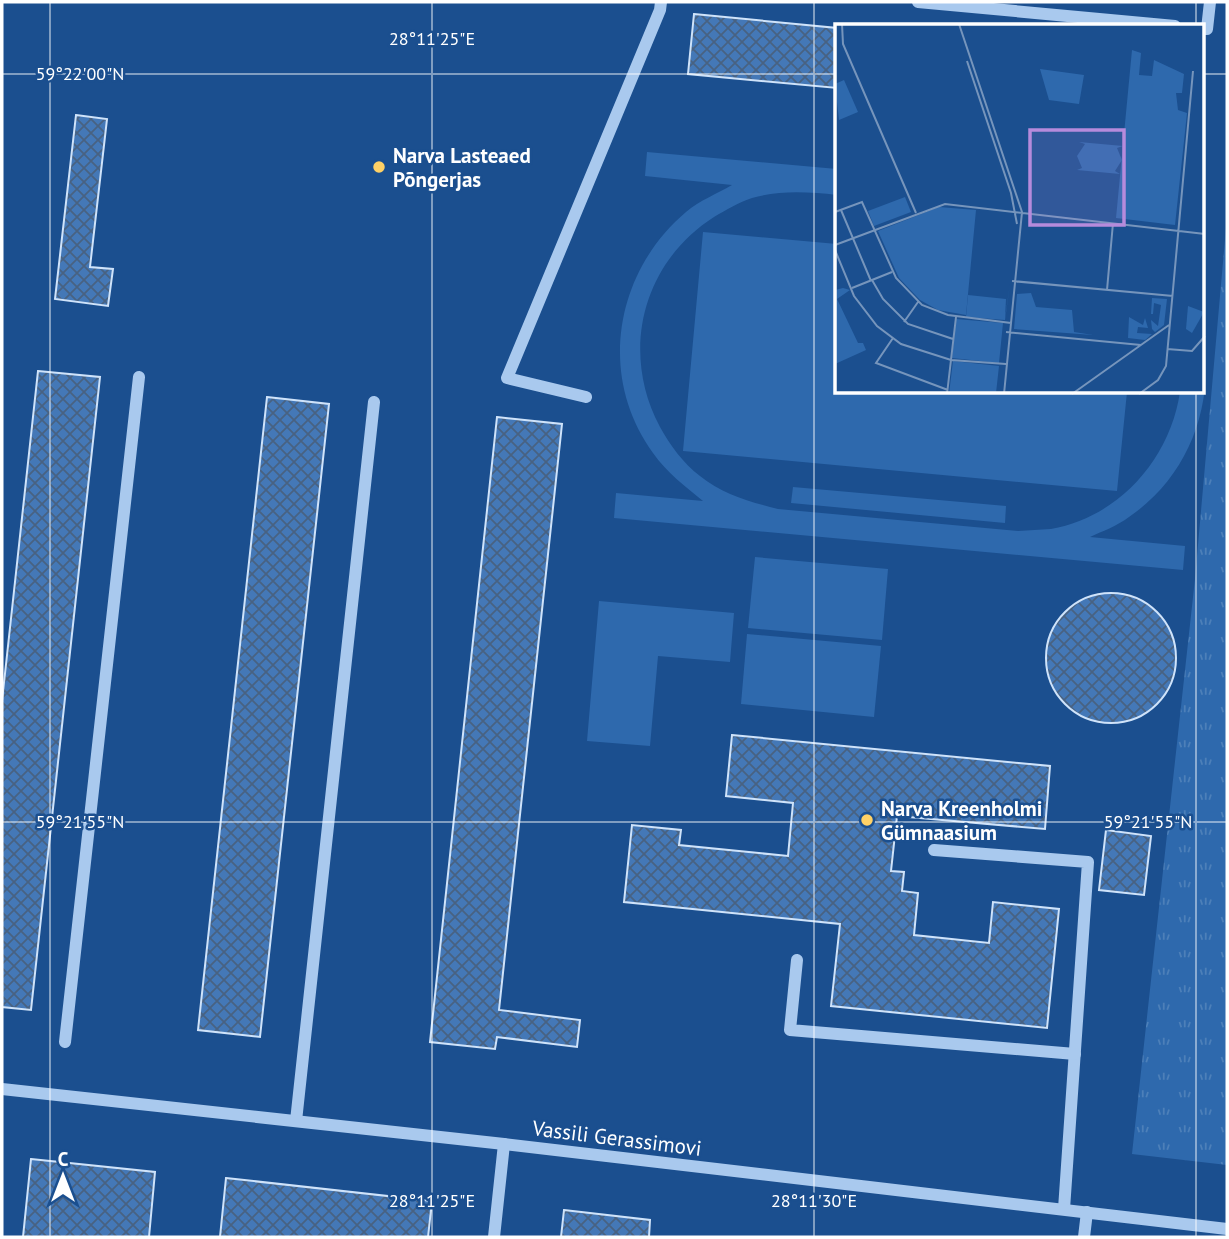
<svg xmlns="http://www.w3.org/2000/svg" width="1229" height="1239" font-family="'PT Sans',sans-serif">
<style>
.grass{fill:url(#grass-tufts)}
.pitch{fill:#2e69ad}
.building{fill:url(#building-cross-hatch);stroke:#cfe3fa;stroke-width:2}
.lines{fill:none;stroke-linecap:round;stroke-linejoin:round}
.minor{stroke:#a9c9ee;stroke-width:12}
.ticks{fill:none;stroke:#fff;stroke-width:2;stroke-opacity:0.45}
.poi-dot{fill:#ffd166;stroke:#1b4f8f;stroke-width:2.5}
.labels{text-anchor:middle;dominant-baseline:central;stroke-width:5;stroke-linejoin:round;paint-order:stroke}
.poi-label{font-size:21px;font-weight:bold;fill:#fff;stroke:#1b4f8f;text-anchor:start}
.street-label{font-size:21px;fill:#fff;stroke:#1b4f8f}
.inset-road{fill:none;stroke:#7695bc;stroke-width:2}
.view{fill:#b68bdc;fill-opacity:0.15;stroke:#b68bdc;stroke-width:3.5}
.inset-edge{fill:none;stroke:#fff;stroke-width:3.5}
.ticks-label{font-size:18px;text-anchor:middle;fill:#fff;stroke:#1b4f8f;stroke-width:5;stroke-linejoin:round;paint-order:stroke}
</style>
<defs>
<pattern id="grass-tufts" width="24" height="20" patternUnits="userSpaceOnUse" patternTransform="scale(1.75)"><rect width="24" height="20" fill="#2e69ad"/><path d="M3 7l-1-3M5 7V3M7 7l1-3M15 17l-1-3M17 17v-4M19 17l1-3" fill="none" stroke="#4d80b9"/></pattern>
<pattern id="building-cross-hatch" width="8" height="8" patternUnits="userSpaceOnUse" patternTransform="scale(1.75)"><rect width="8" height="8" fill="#4478b7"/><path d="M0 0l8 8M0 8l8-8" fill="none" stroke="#486282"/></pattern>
</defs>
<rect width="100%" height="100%" fill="#1b4f8f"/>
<!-- grass -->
<path class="grass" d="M 1227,217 L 1227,1165 L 1132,1154 L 1195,579 Z"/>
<!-- pitch -->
<g class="pitch">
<path d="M 647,152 L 837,169 L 837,195 C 809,192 780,190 752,198 C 739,202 726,210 714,217 C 642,263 620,352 660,427 C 670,445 683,463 700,476 C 722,494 750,502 778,509 L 1018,531 C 1029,530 1040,530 1051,529 C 1119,517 1170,459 1180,392 L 1203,392 L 1203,337 C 1215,406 1188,477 1129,517 C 1117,526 1103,531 1090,537 L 1185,546 L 1183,570 L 614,518 L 616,493 L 703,501 C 685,486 667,473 653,453 C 597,376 615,272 686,212 C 700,200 717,194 732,185 L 645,176 Z"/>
<path d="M 703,232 L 837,244 L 837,392 L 1127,392 L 1117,491 L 683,451 Z"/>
<path d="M 793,487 L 1006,506 L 1005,523 L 791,503 Z"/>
<path d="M 755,557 L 888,569 L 882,640 L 748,628 Z"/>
<path d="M 599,601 L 734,613 L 730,662 L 658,656 L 650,746 L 587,741 Z"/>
<path d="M 747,634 L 881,646 L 874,717 L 741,704 Z"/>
</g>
<!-- building -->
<g class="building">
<path d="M 694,14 L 837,28 L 837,88 L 688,74 Z"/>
<path d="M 76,115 L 107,119 L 90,267 L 113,269 L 108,306 L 55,299 Z"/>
<path d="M 38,371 L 100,377 L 31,1010 L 2,1007 L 2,701 Z"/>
<path d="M 267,397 L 329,404 L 260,1037 L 198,1030 Z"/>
<path d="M 497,417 L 562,424 L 499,1010 L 580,1020 L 577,1047 L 497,1037 L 495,1049 L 430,1042 Z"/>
<circle cx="1111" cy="658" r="65"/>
<path d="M 732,735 L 1050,766 L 1045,829 L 897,816 L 891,871 L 904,872 L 902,891 L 918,893 L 914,935 L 989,943 L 993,902 L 1059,909 L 1047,1028 L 831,1006 L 840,924 L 624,902 L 632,825 L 681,830 L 679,845 L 788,856 L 793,803 L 726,796 Z"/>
<path d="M 1106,830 L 1151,836 L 1144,895 L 1099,890 Z"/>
<path d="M 31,1159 L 155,1172 L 149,1237 L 23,1237 Z"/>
<path d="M 226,1178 L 432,1201 L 428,1237 L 220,1237 Z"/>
<path d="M 564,1210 L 650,1220 L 649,1237 L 561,1237 Z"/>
</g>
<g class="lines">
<!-- minor -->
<g class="minor">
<path d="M 918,2 L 1175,26"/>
<path d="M 1203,29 L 1207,29 L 1210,2"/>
<path d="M 586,397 L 507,378 L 660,10 L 661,2"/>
<path d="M 934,850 L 1088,862 L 1064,1209"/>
<path d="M 797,960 L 790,1030 L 1075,1054"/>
<path d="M 65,1042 L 139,377"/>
<path d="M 2,1089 L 504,1144 L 1227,1229"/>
<path d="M 296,1121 L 374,402"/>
<path d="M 494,1237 L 504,1144"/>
<path d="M 1084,1237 L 1087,1212"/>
</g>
</g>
<!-- ticks -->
<path class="ticks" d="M 50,2 L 50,1237M 432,2 L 432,1237M 814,2 L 814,1237M 1196,2 L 1196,26M 2,74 L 837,74M 1203,74 L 1227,74M 1196,392 L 1196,1237M 2,822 L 1227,822"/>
<!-- markers -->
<g class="poi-dot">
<circle cx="379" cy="167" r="7"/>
<circle cx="867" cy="820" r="7"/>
</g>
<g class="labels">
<!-- poi labels -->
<g class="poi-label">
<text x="393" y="155">Narva Lasteaed<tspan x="393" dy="24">Põngerjas</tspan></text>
<text x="881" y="808">Narva Kreenholmi<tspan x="881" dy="24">Gümnaasium</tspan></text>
</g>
<!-- street labels -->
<g class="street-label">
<text transform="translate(617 1138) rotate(7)">Vassili Gerassimovi</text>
</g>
</g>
<!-- overview -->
<g transform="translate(835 24)">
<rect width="369" height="369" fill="#1b4f8f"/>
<path d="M 297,26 L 306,29 L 304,51 L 317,52 L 319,36 L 349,50 L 347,69 L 341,69 L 343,86 L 352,89 L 340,201 L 281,194 ZM 205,45 L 249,51 L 244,80 L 214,76 ZM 9,56 L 23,88 L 4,96 L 0,60 ZM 70,173 L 76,188 L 39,202 L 33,187 ZM 175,260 L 170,296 L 131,293 L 133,271 L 171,275 L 170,294 ZM 8,264 L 15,266 L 2,275 L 23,319 L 28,319 L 31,326 L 0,340 L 0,266 ZM 196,269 L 201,283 L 237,286 L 239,308 L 258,311 L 179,305 L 182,270 ZM 317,274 L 332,275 L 329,301 L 320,308 L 317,305 L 316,296 L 323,302 L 326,281 L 319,279 L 318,290 L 316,290 ZM 294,293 L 308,301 L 310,294 L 313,304 L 303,303 L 302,309 L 317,310 L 310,316 L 293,314 ZM 121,295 L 168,299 L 164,339 L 117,334 ZM 118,337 L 164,342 L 161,369 L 114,370 Z" fill="#2e69ad"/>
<path d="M 353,282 L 369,288 L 357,309 L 351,305 Z" fill="#2e69ad"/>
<path d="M 244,118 L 288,122 L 282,124 L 287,136 L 280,147 L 285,150 L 242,146 L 247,144 L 242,132 L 250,120 ZM 104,183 L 141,186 L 131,291 L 103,286 L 85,276 L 64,254 L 43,207 Z" fill="#2e69ad"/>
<path class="inset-road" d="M 7,0 L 8,20 L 81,189M 124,0 L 187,188 L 169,370M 132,37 L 176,169 L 182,200M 6,186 L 36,257M 0,188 L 27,178 L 61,254 L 87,281 L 113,291 L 176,299M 0,221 L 110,180 L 370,210M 0,226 L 19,272 L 42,302 L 66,320 L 116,336 L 171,340M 37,256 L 48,275 L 73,300 L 118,315M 177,257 L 338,272M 17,264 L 57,248M 272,266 L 278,199M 69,298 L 83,278M 171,308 L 306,321M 58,314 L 41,339 L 113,366M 332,325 L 357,327 L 370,312M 112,370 L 121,293M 237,370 L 334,301M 304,370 L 323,356 L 331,342 L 358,47"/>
<path class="view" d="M 195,106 L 289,106 L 289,201 L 195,201 Z"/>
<rect width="369" height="369" class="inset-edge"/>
</g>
<g class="ticks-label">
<text x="432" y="45">28°11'25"E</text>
<text x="80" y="80">59°22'00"N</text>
<text x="80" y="828">59°21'55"N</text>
<text x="1148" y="828">59°21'55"N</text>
<text x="432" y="1207">28°11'25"E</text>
<text x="814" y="1207">28°11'30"E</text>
</g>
<!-- border -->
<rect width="1229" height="1239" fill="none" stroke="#ffffff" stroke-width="7"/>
<!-- north arrow -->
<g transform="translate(63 1176)" stroke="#1b4f8f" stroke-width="5" paint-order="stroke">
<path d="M0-5L12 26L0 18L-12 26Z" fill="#ffffff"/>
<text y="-10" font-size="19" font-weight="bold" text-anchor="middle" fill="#ffffff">С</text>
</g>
</svg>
